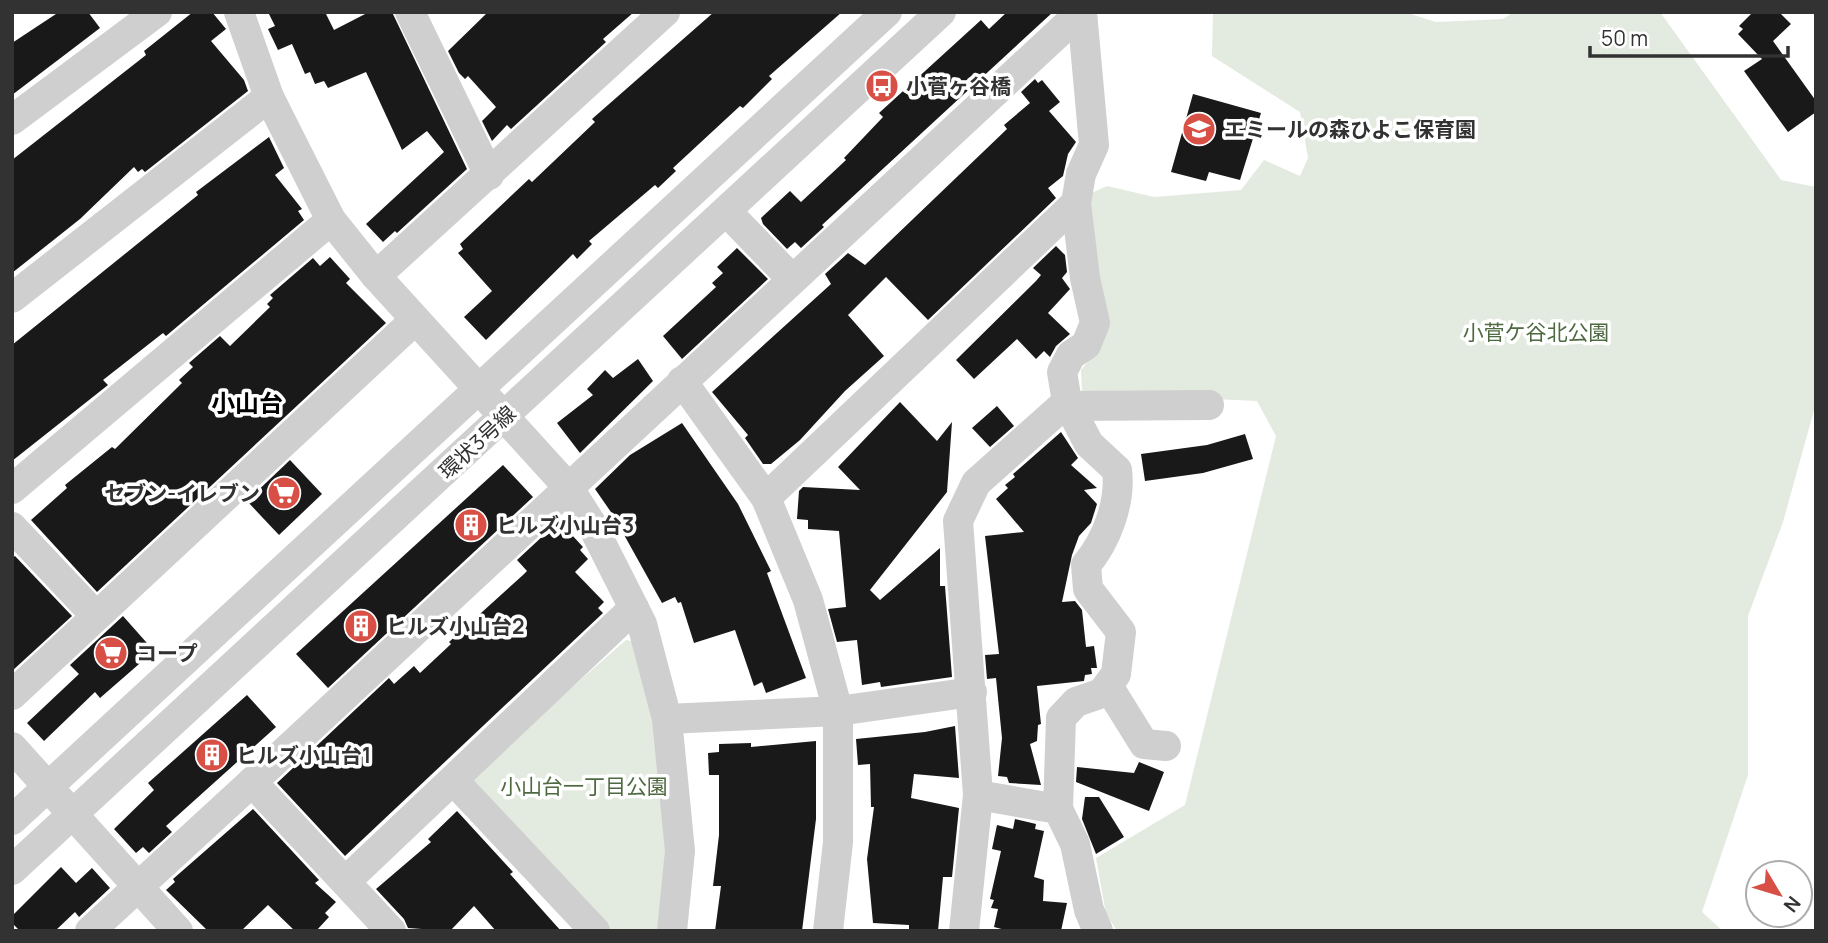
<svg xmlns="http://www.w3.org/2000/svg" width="1828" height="943" font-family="Manrope,'Noto Sans JP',sans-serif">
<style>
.green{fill:#e3eadf}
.building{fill:#191919}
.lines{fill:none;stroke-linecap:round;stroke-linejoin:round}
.minor{stroke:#cfcfcf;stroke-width:30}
.labels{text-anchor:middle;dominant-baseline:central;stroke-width:7;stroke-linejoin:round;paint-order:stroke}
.poi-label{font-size:21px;font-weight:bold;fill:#323232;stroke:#fff;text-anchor:start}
.park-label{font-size:21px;fill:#4f6a42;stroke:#fff}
.street-label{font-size:21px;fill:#323232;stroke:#fff}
.quarter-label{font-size:24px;font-weight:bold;fill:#000;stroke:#fff}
</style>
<rect width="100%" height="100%" fill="#fff"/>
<!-- green -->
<g class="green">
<path d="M 1213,12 L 1404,12 L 1436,22 L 1503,19 L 1514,12 L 1660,12 L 1781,180 L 1816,187 L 1816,403 L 1783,522 L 1748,616 L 1748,775 L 1702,912 L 1723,931 L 1117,931 L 1106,914 L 1096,858 L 1185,805 L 1276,436 L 1257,401 L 1082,393 L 1081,370 L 1101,345 L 1087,195 L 1107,186 L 1154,197 L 1241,190 L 1264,160 L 1300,176 L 1308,158 L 1300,112 L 1212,56 Z"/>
<path d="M 626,640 L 636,642 L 658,719 L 667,867 L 661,931 L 609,931 L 472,787 L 473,774 Z"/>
</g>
<!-- building -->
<g class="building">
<path d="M 59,12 L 88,12 L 100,28 L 12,95 L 12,43 Z"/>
<path d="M 193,12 L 212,12 L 226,29 L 211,41 L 244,80 L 248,91 L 145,172 L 142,169 L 138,172 L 134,167 L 80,219 L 12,273 L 12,160 L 146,55 L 144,51 Z"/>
<path d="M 268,12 L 325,12 L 334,30 L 369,12 L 392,12 L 467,169 L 397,233 L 395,231 L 383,242 L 366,224 L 444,152 L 427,131 L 402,150 L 366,72 L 328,88 L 324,81 L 315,84 L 310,72 L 305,74 L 292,44 L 278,50 L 268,29 L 275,26 Z"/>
<path d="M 488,12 L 634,12 L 603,39 L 606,42 L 511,129 L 507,125 L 492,141 L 482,121 L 496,107 L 468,76 L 465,79 L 459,73 L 448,51 Z"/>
<path d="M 714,12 L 842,12 L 769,76 L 772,79 L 743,108 L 740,106 L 673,168 L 676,171 L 658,188 L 655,185 L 589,241 L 592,244 L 577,259 L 573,254 L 486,340 L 464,317 L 492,291 L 458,253 L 463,249 L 460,244 L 529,179 L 532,182 L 595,122 L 592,119 Z"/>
<path d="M 1007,12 L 1053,12 L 822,225 L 824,227 L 801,248 L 795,242 L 787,249 L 763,224 L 761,218 L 790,191 L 801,202 L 846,160 L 844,158 L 883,117 L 879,113 L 981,20 L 989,29 Z"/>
<path d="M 1753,12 L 1779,12 L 1791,24 L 1773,41 L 1816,101 L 1816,112 L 1788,132 L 1744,71 L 1762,59 L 1738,34 L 1743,29 L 1739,26 Z"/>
<path d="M 1035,79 L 1038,83 L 1042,80 L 1060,102 L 1049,111 L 1076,142 L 1068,154 L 1063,176 L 1048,188 L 1056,198 L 928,320 L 886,277 L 848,315 L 884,356 L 845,391 L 800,440 L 771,464 L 763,464 L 745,438 L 748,435 L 712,392 L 831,284 L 825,274 L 848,253 L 865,265 L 1007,129 L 1004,125 L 1030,103 L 1021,92 Z"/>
<path d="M 1193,94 L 1261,113 L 1240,180 L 1209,172 L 1206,181 L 1171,172 Z"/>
<path d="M 269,137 L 284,168 L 275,175 L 302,209 L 298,211 L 304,220 L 166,336 L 163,333 L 103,380 L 108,385 L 12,461 L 12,345 L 198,195 L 196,192 Z"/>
<path d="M 1056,246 L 1065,255 L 1067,272 L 1062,278 L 1070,289 L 1048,313 L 1070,334 L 1056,346 L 1050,357 L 1044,351 L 1036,359 L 1017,339 L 974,379 L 956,360 L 1036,281 L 1041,275 L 1033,268 Z"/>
<path d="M 737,248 L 768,279 L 682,359 L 663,336 L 716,287 L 712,283 L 723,273 L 717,267 Z"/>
<path d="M 330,257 L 350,279 L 346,283 L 386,323 L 97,592 L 31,520 L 67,488 L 65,485 L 112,447 L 115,449 L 182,383 L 179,380 L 193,367 L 189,363 L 220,336 L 230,346 L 270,307 L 267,304 L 273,298 L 270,295 L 313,258 L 320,266 Z"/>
<path d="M 638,359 L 653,381 L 580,453 L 557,423 L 593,395 L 587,389 L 605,370 L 613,378 Z"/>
<path d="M 900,402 L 937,441 L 952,422 L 947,492 L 870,590 L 880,600 L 940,548 L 940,586 L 945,586 L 952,677 L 881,687 L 880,682 L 862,685 L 857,640 L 837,642 L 828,609 L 846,607 L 839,531 L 808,529 L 808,520 L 797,519 L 799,491 L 803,487 L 860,490 L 838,467 Z"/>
<path d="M 997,406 L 1014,426 L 990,447 L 972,428 Z"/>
<path d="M 682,423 L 738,504 L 771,571 L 767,573 L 806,678 L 766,693 L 762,682 L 754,686 L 735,630 L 694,643 L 681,602 L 678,603 L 675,597 L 662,603 L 613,515 L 595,489 L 630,455 Z"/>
<path d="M 1061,432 L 1078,458 L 1071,465 L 1097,488 L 1084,490 L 1097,504 L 1091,523 L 1079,536 L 1072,555 L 1062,602 L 1075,601 L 1082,610 L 1086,647 L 1094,646 L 1097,668 L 1091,668 L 1092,674 L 1085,675 L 1084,681 L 1037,686 L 1041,724 L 1038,725 L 1037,741 L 1030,744 L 1041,785 L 1009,783 L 1007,777 L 998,776 L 1002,738 L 996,678 L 987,679 L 985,655 L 999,654 L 985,536 L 1024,532 L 996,499 L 1008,488 L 1005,485 L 1015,477 L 1013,474 Z"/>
<path d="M 1245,434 L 1253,459 L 1203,473 L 1145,481 L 1141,454 L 1207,445 Z"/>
<path d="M 290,460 L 322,494 L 279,535 L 247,501 Z"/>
<path d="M 503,465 L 533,497 L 328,688 L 296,654 Z"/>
<path d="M 559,521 L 583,547 L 580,550 L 588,559 L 575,572 L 604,602 L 598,608 L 603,613 L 345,856 L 277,783 L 389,678 L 394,684 L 414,666 L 420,673 L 451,644 L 449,642 L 523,575 L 527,571 L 517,560 Z"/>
<path d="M 15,556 L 72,616 L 12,671 L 12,558 Z"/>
<path d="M 123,616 L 154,651 L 100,698 L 95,692 L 44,741 L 27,723 L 79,674 L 70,665 Z"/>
<path d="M 247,695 L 276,727 L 166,826 L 172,832 L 149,853 L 143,847 L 136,853 L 114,829 L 154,790 L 148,783 Z"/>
<path d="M 955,726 L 959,778 L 914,774 L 911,798 L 959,808 L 952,877 L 943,877 L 938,931 L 909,930 L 909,925 L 873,923 L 867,859 L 874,807 L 871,807 L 870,764 L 858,765 L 856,739 L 925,732 Z"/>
<path d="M 816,741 L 816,819 L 802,931 L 715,931 L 721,886 L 713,886 L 719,835 L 719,775 L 709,775 L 708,753 L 719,752 L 719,744 L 751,743 L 751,747 Z"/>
<path d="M 1139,762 L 1164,772 L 1149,811 L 1076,782 L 1077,767 L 1134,773 Z"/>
<path d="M 1085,797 L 1099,797 L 1124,837 L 1096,854 L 1082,819 Z"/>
<path d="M 253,809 L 319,880 L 315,883 L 336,902 L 325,913 L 329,917 L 316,931 L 295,931 L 268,905 L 241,931 L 208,931 L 166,890 L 175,882 L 173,879 Z"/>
<path d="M 457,811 L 513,872 L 510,874 L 561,931 L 496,931 L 474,906 L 450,931 L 408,928 L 404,919 L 376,889 L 431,842 L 428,839 Z"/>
<path d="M 1015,819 L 1036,824 L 1035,829 L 1044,831 L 1034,877 L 1044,880 L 1043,901 L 1067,903 L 1061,931 L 1009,931 L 994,927 L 998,909 L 991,908 L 994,900 L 990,899 L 1001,851 L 992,849 L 997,825 L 1013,829 Z"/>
<path d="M 61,867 L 76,883 L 92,868 L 110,888 L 79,917 L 75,912 L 55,931 L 20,931 L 12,923 L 12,916 Z"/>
</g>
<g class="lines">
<!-- minor -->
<g class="minor">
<path d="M 239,12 L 269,97 L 331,220 L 376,276 L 568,487 L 591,523 L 642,624 L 667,719 L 680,851 L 672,931"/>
<path d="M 410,12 L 489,175"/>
<path d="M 1082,12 L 1094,145 L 1081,174 L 1076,203 L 1085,278 L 1095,323 L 1086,345 L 1071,355 L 1062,372 L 1067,402 L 1089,444 L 1117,470 C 1121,502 1107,540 1086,565 L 1088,589 L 1121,632 L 1116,674 L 1102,693 L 1076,702 L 1061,718 L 1058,809 L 1075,844 L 1089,910 L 1098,931"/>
<path d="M 12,120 L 157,12"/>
<path d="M 726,211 L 792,279"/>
<path d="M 376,276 L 665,12"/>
<path d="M 12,298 L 269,97"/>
<path d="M 682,381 L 766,498 L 808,600 L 838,711 L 838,842 L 828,931"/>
<path d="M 1070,406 L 1209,405"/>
<path d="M 12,489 L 331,220"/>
<path d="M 766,498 L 1076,203"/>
<path d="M 12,527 L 96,616"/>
<path d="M 1108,686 L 1144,744 L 1166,746"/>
<path d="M 12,695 L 415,320"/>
<path d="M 667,719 L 838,711 L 972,692"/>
<path d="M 12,747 L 178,931"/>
<path d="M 454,781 L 595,931"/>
<path d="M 252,782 L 1081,12"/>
<path d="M 978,795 L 1058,809"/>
<path d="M 12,820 L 887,12"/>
<path d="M 12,870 L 941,12"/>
<path d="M 346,881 L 634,608"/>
<path d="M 90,931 L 252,782 L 391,931"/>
<path d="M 964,931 L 978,795 L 958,521 L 976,483 L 1067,402"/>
</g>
</g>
<!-- icons -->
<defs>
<symbol id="bus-disc" viewBox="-11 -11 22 22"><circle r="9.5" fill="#d74f45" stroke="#fff"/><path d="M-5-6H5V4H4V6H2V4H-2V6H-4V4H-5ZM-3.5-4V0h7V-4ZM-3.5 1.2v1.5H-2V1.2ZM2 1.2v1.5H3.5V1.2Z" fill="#fff"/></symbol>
<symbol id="school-disc" viewBox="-11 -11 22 22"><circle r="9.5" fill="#d74f45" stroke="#fff"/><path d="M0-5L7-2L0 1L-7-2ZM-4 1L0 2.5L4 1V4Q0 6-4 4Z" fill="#fff"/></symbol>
<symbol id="supermarket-disc" viewBox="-11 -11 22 22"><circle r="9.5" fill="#d74f45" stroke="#fff"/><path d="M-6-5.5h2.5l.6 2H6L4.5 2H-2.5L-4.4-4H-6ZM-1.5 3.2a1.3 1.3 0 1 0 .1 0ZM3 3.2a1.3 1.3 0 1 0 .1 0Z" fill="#fff"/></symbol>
<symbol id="building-disc" viewBox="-11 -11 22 22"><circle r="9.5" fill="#d74f45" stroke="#fff"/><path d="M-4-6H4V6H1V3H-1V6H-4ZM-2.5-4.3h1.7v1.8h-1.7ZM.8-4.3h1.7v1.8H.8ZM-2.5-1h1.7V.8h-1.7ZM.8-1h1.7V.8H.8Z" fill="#fff"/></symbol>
</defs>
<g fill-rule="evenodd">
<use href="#bus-disc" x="863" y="67" width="38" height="38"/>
<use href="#school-disc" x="1180" y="110" width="38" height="38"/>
<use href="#supermarket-disc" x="265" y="474" width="38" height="38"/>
<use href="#building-disc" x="452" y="506" width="38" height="38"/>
<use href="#building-disc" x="342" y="607" width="38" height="38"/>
<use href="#supermarket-disc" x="92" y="634" width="38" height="38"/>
<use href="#building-disc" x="193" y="736" width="38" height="38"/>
</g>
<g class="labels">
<!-- poi labels -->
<g class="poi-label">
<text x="906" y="86">小菅ヶ谷橋</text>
<text x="1224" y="129">エミールの森ひよこ保育園</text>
<text x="260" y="493" text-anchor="end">セブン-イレブン</text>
<text x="496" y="525">ヒルズ小山台3</text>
<text x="386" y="626">ヒルズ小山台2</text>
<text x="136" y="653">コープ</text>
<text x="236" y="755">ヒルズ小山台1</text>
</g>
<!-- park labels -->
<g class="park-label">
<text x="1536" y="332">小菅ケ谷北公園</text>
<text x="584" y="786">小山台一丁目公園</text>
</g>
<!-- street labels -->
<g class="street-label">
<text transform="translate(477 442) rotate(-43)">環状3号線</text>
</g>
<!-- quarter labels -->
<g class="quarter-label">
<text x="247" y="402">小山台</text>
</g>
</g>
<!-- border -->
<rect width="1828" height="943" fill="none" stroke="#323232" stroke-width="28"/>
<!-- north arrow -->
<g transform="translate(1779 894) rotate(128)"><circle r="33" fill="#ffffff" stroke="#adadad" stroke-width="2"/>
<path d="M0-5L12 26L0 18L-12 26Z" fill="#d74f45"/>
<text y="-10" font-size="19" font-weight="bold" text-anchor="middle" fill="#323232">N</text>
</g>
<!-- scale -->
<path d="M1590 46v10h198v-10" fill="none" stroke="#323232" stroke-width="3.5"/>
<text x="1601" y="46" font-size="21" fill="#323232" stroke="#ffffff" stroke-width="5" paint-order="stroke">50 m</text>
</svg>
